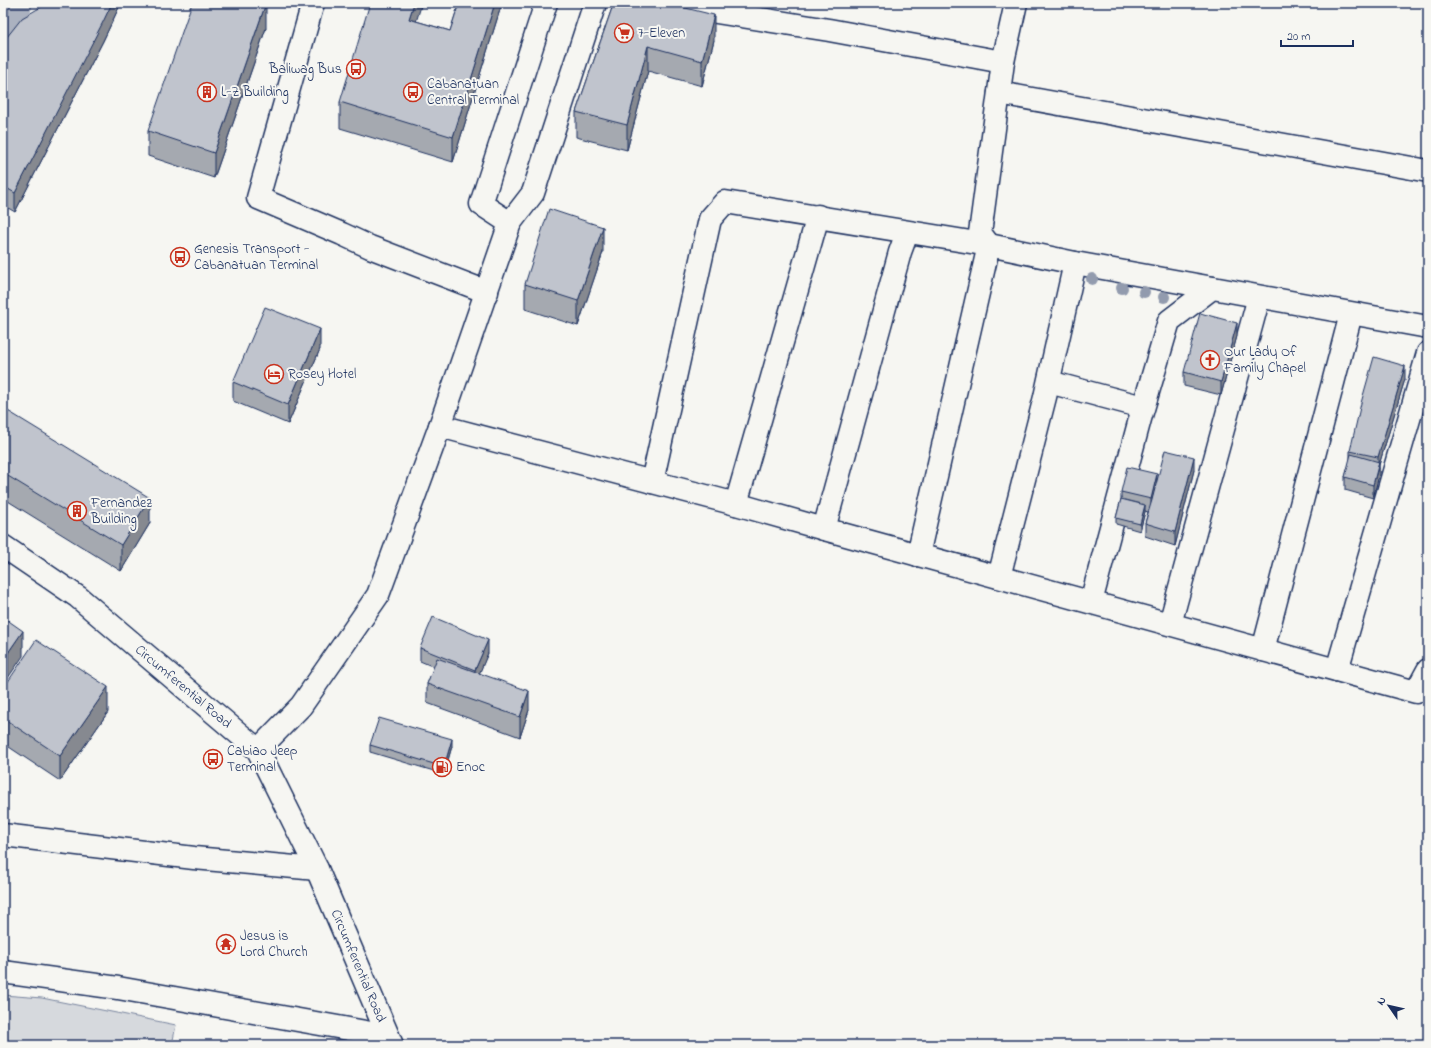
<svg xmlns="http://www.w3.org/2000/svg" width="1431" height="1048" font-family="'Indie Flower',sans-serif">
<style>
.grass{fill:#d6d9dd;stroke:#78849e}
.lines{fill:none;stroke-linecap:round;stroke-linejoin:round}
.river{stroke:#abb2c0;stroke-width:43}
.minor-casing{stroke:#1b2f5e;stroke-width:25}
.tertiary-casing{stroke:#1b2f5e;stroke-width:25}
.secondary-casing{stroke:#1b2f5e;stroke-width:25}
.minor{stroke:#f6f6f2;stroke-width:22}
.tertiary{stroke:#f6f6f2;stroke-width:22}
.secondary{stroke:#f6f6f2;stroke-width:22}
.tree{fill:#929bae}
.wall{fill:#a5a9b0;stroke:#1b2f5e}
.shaded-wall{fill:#868990;stroke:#1b2f5e}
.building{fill:#c0c4cd;stroke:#1b2f5e}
.labels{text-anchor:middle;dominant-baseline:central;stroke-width:4;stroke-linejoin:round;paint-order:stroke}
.poi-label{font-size:14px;fill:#1b2f5e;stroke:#f6f6f2;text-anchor:start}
.street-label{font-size:14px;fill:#1b2f5e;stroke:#f6f6f2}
</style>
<rect width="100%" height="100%" fill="#f6f6f2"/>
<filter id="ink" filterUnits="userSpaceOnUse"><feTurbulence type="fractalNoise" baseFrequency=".025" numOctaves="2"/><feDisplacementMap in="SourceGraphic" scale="8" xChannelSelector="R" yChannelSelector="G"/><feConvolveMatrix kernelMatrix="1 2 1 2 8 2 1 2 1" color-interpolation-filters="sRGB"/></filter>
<g filter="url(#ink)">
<!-- grass -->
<path class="grass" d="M 3,995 L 42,998 L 176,1025 L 172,1045 L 3,1045 Z"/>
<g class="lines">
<!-- river -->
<path class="river" d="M 3,14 L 11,3"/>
<defs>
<g id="minor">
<path d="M 999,93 L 1428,171"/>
<path d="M 1049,382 L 1143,407"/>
<path d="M 440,426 L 736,504 L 824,529 L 1416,692 L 1428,670"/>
<path d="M 652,482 L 710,219 L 725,202 L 989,245 L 1075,263 L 1428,327"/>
<path d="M 736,504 L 818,216"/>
<path d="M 824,529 L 900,252 L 907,233"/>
<path d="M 918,555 L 989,245 L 980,233 L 1003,62"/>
<path d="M 999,577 L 1045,397 L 1075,263"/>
<path d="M 1091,602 L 1140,419 L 1169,321 L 1212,288"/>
<path d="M 1170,624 L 1259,297"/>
<path d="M 1263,650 L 1351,314"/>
<path d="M 1337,670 L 1428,353"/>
<path d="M 3,835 L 194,858 L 317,869"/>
<path d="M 3,972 L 118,988 L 388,1036"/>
</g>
<g id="tertiary">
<path d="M 313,3 L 258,198 L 342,234 L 370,247 L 487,292"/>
<path d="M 660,3 L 829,30 L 1003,62 L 1016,3"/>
<path d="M 510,223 L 533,193 L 595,3"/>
<path d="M 258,750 L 301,706 L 378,595 L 440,426 L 510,223 L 481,204 L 546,3"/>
</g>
<path id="secondary" d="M 3,546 L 78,597 L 258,750 L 317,869 L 392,1045"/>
</defs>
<!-- minor casing -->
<use href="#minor" class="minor-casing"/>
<!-- tertiary casing -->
<use href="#tertiary" class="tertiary-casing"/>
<!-- secondary casing -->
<use href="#secondary" class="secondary-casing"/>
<!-- minor -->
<use href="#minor" class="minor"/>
<!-- tertiary -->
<use href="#tertiary" class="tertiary"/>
<!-- secondary -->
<use href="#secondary" class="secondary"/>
</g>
<!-- trees -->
<g class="tree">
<circle cx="1092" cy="279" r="6"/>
<circle cx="1122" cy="288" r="6"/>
<circle cx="1144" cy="292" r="6"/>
<circle cx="1164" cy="297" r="6"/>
</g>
<!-- wall -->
<g class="wall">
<path d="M 48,3 L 121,3 L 103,41 L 15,212 L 3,205 L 3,42 Z"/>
<path d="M 459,3 L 502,3 L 453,162 L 340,128 L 340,102 L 416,21 L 450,31 Z"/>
<path d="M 612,8 L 714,40 L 702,86 L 648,71 L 627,150 L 576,137 L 576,112 Z"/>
<path d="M 266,28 L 214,178 L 148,156 L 148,131 Z"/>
<path d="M 603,252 L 578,326 L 525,309 L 525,284 Z"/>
<path d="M 1237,336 L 1221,395 L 1184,386 L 1184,372 Z"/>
<path d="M 320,349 L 288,424 L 233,401 L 233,382 Z"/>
<path d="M 1405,379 L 1379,465 L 1379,475 L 1373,498 L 1345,490 L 1345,477 L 1350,461 L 1350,451 Z"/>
<path d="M 3,408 L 150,523 L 121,571 L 3,498 Z"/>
<path d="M 1194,470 L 1175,546 L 1145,536 L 1145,523 L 1148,512 L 1145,511 L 1140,531 L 1116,524 L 1116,518 L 1121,499 L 1121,492 Z"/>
<path d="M 420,648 L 488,653 L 479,673 L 529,710 L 520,737 L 427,703 L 427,684 L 434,667 L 420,661 Z"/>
<path d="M 3,689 L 108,712 L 60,781 L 3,743 Z"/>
<path d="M 370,745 L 452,746 L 444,774 L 370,752 Z"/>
</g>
<!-- shaded-wall -->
<g class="shaded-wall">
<path d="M 112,3 L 121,3 L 103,41 L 15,212 L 15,193 Z"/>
<path d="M 266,3 L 266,28 L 214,178 L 214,153 Z"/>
<path d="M 414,3 L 422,3 L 409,44 L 409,19 Z"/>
<path d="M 495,3 L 502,3 L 453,162 L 453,137 Z"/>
<path d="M 714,15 L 714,40 L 702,86 L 702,61 Z"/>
<path d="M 648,46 L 648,71 L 627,150 L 627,125 Z"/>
<path d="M 603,227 L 603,252 L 578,326 L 578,301 Z"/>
<path d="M 1237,323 L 1237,336 L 1221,395 L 1221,382 Z"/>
<path d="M 320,329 L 320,349 L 288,424 L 288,405 Z"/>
<path d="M 1405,366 L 1405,379 L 1379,465 L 1379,475 L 1373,498 L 1373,485 L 1378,468 L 1378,457 Z"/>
<path d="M 1194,457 L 1194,470 L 1175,546 L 1175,532 Z"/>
<path d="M 1157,474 L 1157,487 L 1151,512 L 1151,499 Z"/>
<path d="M 150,498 L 150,523 L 121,571 L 121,545 Z"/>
<path d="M 1145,505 L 1145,512 L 1140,531 L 1140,524 Z"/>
<path d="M 23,631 L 23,656 L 3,685 L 3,660 Z"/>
<path d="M 488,640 L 488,653 L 475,684 L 475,670 Z"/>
<path d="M 108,687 L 108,712 L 60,781 L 60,756 Z"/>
<path d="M 529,691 L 529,710 L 520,737 L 520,717 Z"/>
<path d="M 452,739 L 452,746 L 444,774 L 444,767 Z"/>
</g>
<!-- building -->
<g class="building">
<path d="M 48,3 L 112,3 L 103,22 L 15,193 L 3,186 L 3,42 L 22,18 Z"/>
<path d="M 192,3 L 266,3 L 214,153 L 148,131 Z"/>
<path d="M 370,3 L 414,3 L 409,19 L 450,31 L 459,3 L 495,3 L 453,137 L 340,102 Z"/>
<path d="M 625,3 L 665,3 L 714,15 L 702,61 L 648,46 L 627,125 L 576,112 L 612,8 Z"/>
<path d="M 549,209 L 603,227 L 578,301 L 525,284 Z"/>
<path d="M 265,307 L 320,329 L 288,405 L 233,382 Z"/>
<path d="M 1200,313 L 1237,323 L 1221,382 L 1184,372 Z"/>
<path d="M 1374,357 L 1405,366 L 1378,457 L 1350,451 L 1361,403 Z"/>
<path d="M 3,408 L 150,498 L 121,545 L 3,473 Z"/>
<path d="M 1165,450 L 1194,457 L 1175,532 L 1145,523 L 1152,500 Z"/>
<path d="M 1351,454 L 1379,462 L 1373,485 L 1345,477 Z"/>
<path d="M 1127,467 L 1157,474 L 1151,499 L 1121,492 Z"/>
<path d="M 1121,499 L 1145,505 L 1140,524 L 1116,518 Z"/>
<path d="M 3,617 L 23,631 L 3,660 Z"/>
<path d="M 433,617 L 488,640 L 475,670 L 420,648 Z"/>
<path d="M 36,640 L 108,687 L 60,756 L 3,718 L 3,689 Z"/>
<path d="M 437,658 L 529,691 L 520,717 L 427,684 Z"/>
<path d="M 379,718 L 452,739 L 444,767 L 370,745 Z"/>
<path d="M 320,1043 L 321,1045 L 315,1045 Z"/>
</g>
</g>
<!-- icons -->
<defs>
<symbol id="supermarket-ring" viewBox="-11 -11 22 22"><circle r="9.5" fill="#f6f6f2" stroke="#c8321e" stroke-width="1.5"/><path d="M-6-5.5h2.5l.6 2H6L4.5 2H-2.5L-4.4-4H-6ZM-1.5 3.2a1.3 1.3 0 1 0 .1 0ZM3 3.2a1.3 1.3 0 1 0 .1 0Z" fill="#c8321e"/></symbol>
<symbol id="bus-ring" viewBox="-11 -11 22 22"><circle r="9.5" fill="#f6f6f2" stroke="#c8321e" stroke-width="1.5"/><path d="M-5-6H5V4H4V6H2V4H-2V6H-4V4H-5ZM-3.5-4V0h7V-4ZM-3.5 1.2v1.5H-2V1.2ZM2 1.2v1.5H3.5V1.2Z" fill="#c8321e"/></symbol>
<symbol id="building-ring" viewBox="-11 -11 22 22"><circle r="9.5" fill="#f6f6f2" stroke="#c8321e" stroke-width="1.5"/><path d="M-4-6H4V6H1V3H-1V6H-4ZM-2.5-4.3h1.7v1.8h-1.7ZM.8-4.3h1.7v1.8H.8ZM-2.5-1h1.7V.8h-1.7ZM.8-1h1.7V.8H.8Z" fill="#c8321e"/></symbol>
<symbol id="church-ring" viewBox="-11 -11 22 22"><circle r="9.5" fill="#f6f6f2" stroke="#c8321e" stroke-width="1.5"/><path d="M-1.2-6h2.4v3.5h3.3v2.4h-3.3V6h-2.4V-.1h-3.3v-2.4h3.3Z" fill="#c8321e"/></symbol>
<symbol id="hotel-ring" viewBox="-11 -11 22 22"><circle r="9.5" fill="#f6f6f2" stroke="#c8321e" stroke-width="1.5"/><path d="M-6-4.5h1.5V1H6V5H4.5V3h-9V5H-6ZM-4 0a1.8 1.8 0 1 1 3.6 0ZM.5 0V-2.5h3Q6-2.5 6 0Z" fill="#c8321e"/></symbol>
<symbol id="fuel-ring" viewBox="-11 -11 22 22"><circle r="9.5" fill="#f6f6f2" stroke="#c8321e" stroke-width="1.5"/><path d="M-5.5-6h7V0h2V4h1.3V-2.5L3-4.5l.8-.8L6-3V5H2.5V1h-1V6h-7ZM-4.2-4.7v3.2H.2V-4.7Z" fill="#c8321e"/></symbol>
<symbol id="temple-ring" viewBox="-11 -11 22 22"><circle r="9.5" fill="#f6f6f2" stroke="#c8321e" stroke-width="1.5"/><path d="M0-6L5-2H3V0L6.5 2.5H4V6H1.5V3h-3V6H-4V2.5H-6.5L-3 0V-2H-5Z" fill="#c8321e"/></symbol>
</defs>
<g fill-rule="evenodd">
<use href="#supermarket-ring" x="613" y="22" width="22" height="22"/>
<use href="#bus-ring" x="345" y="58" width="22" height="22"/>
<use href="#building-ring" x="196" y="81" width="22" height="22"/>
<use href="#bus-ring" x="402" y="81" width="22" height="22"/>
<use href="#bus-ring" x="169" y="246" width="22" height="22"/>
<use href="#church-ring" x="1199" y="349" width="22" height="22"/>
<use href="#hotel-ring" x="263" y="363" width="22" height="22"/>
<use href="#building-ring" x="66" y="500" width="22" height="22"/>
<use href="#bus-ring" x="202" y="748" width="22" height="22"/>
<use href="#fuel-ring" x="431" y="756" width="22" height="22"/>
<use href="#temple-ring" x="215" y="933" width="22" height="22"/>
</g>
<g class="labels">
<!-- poi labels -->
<g class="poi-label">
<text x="638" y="33">7-Eleven</text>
<text x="342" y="69" text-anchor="end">Baliwag Bus</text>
<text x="427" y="84">Cabanatuan<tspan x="427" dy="16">Central Terminal</tspan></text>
<text x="221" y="92">L-Z Building</text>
<text x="194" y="249">Genesis Transport -<tspan x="194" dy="16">Cabanatuan Terminal</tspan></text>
<text x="1224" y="352">Our Lady Of<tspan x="1224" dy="16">Family Chapel</tspan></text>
<text x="288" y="374">Rosey Hotel</text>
<text x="91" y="503">Fernandez<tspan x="91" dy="16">Building</tspan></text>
<text x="227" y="751">Cabiao Jeep<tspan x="227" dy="16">Terminal</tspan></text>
<text x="456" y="767">Enoc</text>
<text x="240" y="936">Jesus is<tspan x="240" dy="16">Lord Church</tspan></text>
</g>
<!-- street labels -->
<g class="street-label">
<text transform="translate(183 687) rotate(40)">Circumferential Road</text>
<text transform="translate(358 966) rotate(67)">Circumferential Road</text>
</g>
</g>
<!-- margin -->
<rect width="1431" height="1048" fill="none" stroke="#f6f6f2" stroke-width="16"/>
<rect x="8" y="8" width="1415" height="1032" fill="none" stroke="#1b2f5e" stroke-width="1.5" filter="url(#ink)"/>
<!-- north arrow -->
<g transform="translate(1389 1006) rotate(304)" stroke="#f6f6f2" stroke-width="3" paint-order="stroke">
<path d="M0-3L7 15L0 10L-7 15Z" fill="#1b2f5e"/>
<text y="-6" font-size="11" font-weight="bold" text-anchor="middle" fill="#1b2f5e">N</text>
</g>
<!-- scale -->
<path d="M1281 40v6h72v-6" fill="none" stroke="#1b2f5e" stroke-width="2"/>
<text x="1287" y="40" font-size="12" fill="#1b2f5e" stroke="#f6f6f2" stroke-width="3" paint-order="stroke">20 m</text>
</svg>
